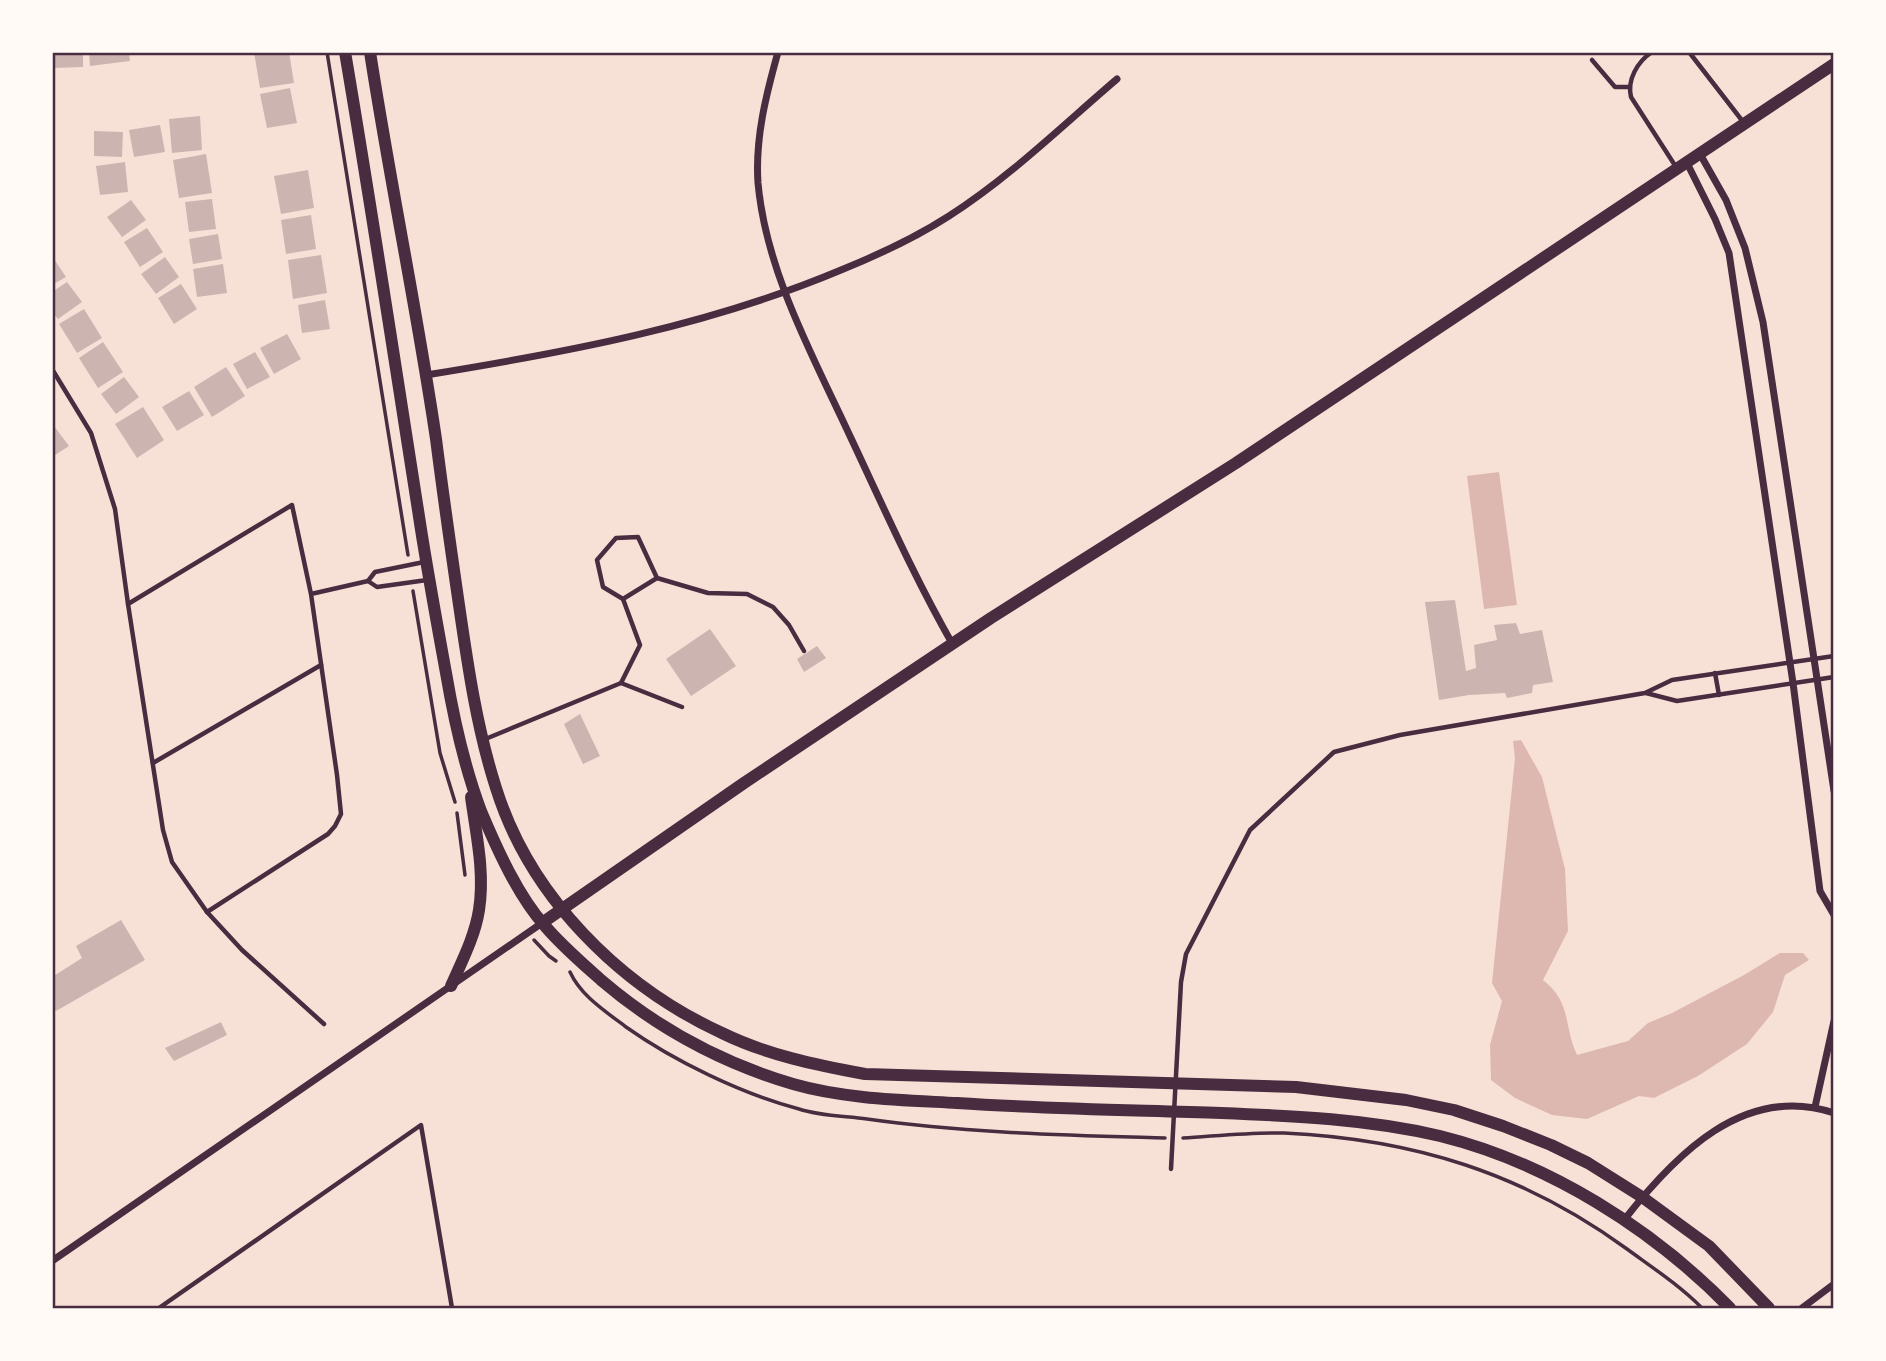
<svg xmlns="http://www.w3.org/2000/svg" width="1886" height="1361" font-family="'Libre Baskerville',serif">
<style>
.water{fill:#dcb8b0}
.building{fill:#ccb4b1}
.lines{fill:none;stroke-linecap:round;stroke-linejoin:round}
.path{stroke:#4a2c40;stroke-width:3.5}
.service{stroke:#4a2c40;stroke-width:4.5}
.minor{stroke:#4a2c40;stroke-width:7}
.tertiary{stroke:#4a2c40;stroke-width:12}
.neatline{fill:none;stroke:#4a2c40;stroke-width:2.5}
</style>
<rect width="100%" height="100%" fill="#f7e1d7"/>
<!-- water -->
<g class="water">
<path d="M 1499,472 L 1517,605 L 1484,609 L 1467,476 Z"/>
<path d="M 1521,740 L 1542,777 L 1565,869 L 1568,931 L 1543,980 C 1572,1003 1563,1024 1577,1055 L 1628,1041 L 1648,1023 L 1672,1013 L 1744,975 L 1780,953 L 1803,953 L 1809,960 L 1785,975 L 1773,1012 L 1747,1044 L 1698,1076 L 1654,1098 L 1639,1096 L 1587,1119 L 1552,1115 L 1515,1098 L 1491,1080 L 1490,1045 L 1502,1001 L 1492,983 L 1515,758 L 1513,741 Z"/>
</g>
<!-- building -->
<g class="building">
<path d="M 53,52 L 83,52 L 83,67 L 53,68 Z"/>
<path d="M 89,52 L 129,52 L 130,61 L 90,66 Z"/>
<path d="M 254,52 L 289,52 L 294,83 L 260,88 Z"/>
<path d="M 290,88 L 297,123 L 267,128 L 260,94 Z"/>
<path d="M 200,116 L 202,150 L 172,153 L 169,119 Z"/>
<path d="M 160,125 L 165,152 L 134,157 L 129,130 Z"/>
<path d="M 94,131 L 123,132 L 122,157 L 94,156 Z"/>
<path d="M 206,154 L 212,193 L 179,198 L 173,160 Z"/>
<path d="M 125,162 L 128,192 L 100,195 L 96,166 Z"/>
<path d="M 308,170 L 314,208 L 281,214 L 274,176 Z"/>
<path d="M 212,199 L 216,229 L 189,232 L 185,202 Z"/>
<path d="M 131,200 L 146,220 L 122,237 L 107,217 Z"/>
<path d="M 311,215 L 316,249 L 286,254 L 281,220 Z"/>
<path d="M 147,228 L 163,252 L 140,267 L 124,242 Z"/>
<path d="M 218,234 L 222,259 L 193,264 L 189,239 Z"/>
<path d="M 321,255 L 327,293 L 293,299 L 288,260 Z"/>
<path d="M 52,256 L 66,277 L 52,285 Z"/>
<path d="M 165,257 L 179,277 L 156,294 L 141,274 Z"/>
<path d="M 223,264 L 227,293 L 197,297 L 193,269 Z"/>
<path d="M 67,282 L 82,302 L 58,319 L 52,312 L 52,292 Z"/>
<path d="M 181,284 L 197,309 L 174,324 L 158,298 Z"/>
<path d="M 325,300 L 330,329 L 302,333 L 298,305 Z"/>
<path d="M 84,309 L 102,338 L 77,353 L 59,324 Z"/>
<path d="M 287,334 L 301,359 L 274,374 L 260,348 Z"/>
<path d="M 103,342 L 123,372 L 98,388 L 79,358 Z"/>
<path d="M 255,352 L 270,377 L 247,389 L 233,364 Z"/>
<path d="M 226,367 L 245,396 L 212,417 L 194,387 Z"/>
<path d="M 124,377 L 139,397 L 116,414 L 101,394 Z"/>
<path d="M 189,391 L 204,415 L 177,431 L 162,407 Z"/>
<path d="M 143,407 L 164,440 L 137,458 L 115,424 Z"/>
<path d="M 54,426 L 69,446 L 52,457 L 52,427 Z"/>
<path d="M 1455,600 L 1466,671 L 1476,668 L 1474,645 L 1497,640 L 1494,625 L 1516,623 L 1520,634 L 1542,630 L 1553,682 L 1533,685 L 1532,693 L 1507,698 L 1505,693 L 1469,695 L 1439,700 L 1425,602 Z"/>
<path d="M 710,629 L 736,666 L 691,696 L 666,659 Z"/>
<path d="M 817,646 L 826,658 L 804,672 L 797,659 Z"/>
<path d="M 580,714 L 600,756 L 583,764 L 564,724 Z"/>
<path d="M 121,920 L 145,960 L 56,1011 L 52,1006 L 52,977 L 82,958 L 76,946 Z"/>
<path d="M 221,1022 L 227,1035 L 174,1061 L 165,1048 Z"/>
</g>
<g class="lines">
<!-- path -->
<g class="path">
<path d="M 327,52 L 408,555"/>
<path d="M 413,591 L 440,753 L 455,802"/>
<path d="M 457,813 L 465,875"/>
<path d="M 534,940 L 549,956 L 556,961"/>
<path d="M 570,972 C 581,996 605,1011 626,1027 C 674,1061 742,1094 799,1109 C 820,1116 845,1116 867,1119 C 965,1133 1066,1135 1165,1138"/>
<path d="M 1183,1138 C 1216,1136 1251,1132 1284,1133 C 1413,1139 1523,1173 1627,1249 C 1653,1268 1679,1285 1702,1308"/>
</g>
<!-- service -->
<g class="service">
<path d="M 1652,52 C 1637,62 1627,80 1631,97 L 1676,167"/>
<path d="M 1689,52 L 1744,123"/>
<path d="M 1592,60 L 1615,87 L 1629,87"/>
<path d="M 52,369 L 91,433 L 115,509 L 128,604"/>
<path d="M 368,581 L 377,587 L 427,580"/>
<path d="M 311,594 L 337,775 L 341,814 L 335,826 L 328,834 L 207,912 L 172,862 L 163,830 L 128,604 L 292,505 L 311,594 L 368,581 L 375,572 L 424,562"/>
<path d="M 623,599 L 657,578"/>
<path d="M 1715,673 L 1719,695"/>
<path d="M 1646,693 L 1677,701 L 1834,677"/>
<path d="M 682,707 L 621,683 L 640,645 L 623,599 L 603,587 L 597,560 L 616,538 L 638,537 L 657,578 L 708,593 L 747,594 L 773,607 L 789,625 L 804,651"/>
<path d="M 483,740 L 621,683"/>
<path d="M 153,763 L 321,665"/>
<path d="M 207,912 L 242,950 L 324,1024"/>
<path d="M 1171,1169 L 1181,982 L 1186,954 L 1250,830 L 1334,752 L 1400,735 L 1645,693 L 1672,680 L 1834,656"/>
<path d="M 159,1308 L 421,1125 L 452,1308"/>
</g>
<!-- minor -->
<g class="minor">
<path d="M 778,52 C 766,95 755,138 758,183 C 766,272 813,356 850,436 C 883,506 914,577 953,645"/>
<path d="M 1700,154 L 1726,200 L 1745,248 L 1763,322 L 1834,791"/>
<path d="M 1687,163 L 1715,219 L 1729,253 L 1793,683 L 1820,891 L 1834,915"/>
<path d="M 426,375 C 568,352 708,326 841,270 C 878,255 915,238 949,216 C 1010,177 1063,125 1117,79"/>
<path d="M 1815,1107 L 1834,1021"/>
<path d="M 1624,1220 C 1675,1155 1744,1083 1834,1113"/>
<path d="M 52,1261 L 542,923"/>
<path d="M 1802,1308 L 1834,1284"/>
</g>
<!-- tertiary -->
<g class="tertiary">
<path d="M 345,52 C 371,205 394,357 418,510 C 426,564 436,618 446,673 C 454,720 464,766 481,811 C 497,849 518,896 545,926 C 562,946 582,963 601,980 C 657,1028 722,1063 793,1084 C 845,1099 903,1100 957,1103 C 1045,1109 1133,1110 1221,1113 C 1295,1116 1368,1119 1440,1136 C 1549,1163 1653,1229 1730,1308"/>
<path d="M 370,52 C 390,182 417,310 436,439 C 443,494 451,550 459,605 C 468,667 477,729 496,788 C 530,897 620,986 722,1033 C 767,1055 816,1065 865,1074 L 1296,1087 L 1406,1100 L 1454,1110 L 1503,1126 L 1551,1145 L 1588,1163 L 1642,1197 L 1709,1246 L 1769,1308"/>
<path d="M 542,923 L 744,783 L 991,618 L 1236,463 L 1834,64"/>
<path d="M 451,986 C 462,961 475,936 479,910 C 485,872 476,834 471,797"/>
</g>
</g>
<!-- border -->
<rect width="1886" height="1361" fill="none" stroke="#fffaf5" stroke-width="108"/>
<rect x="54" y="54" width="1778" height="1253" class="neatline"/>
</svg>
